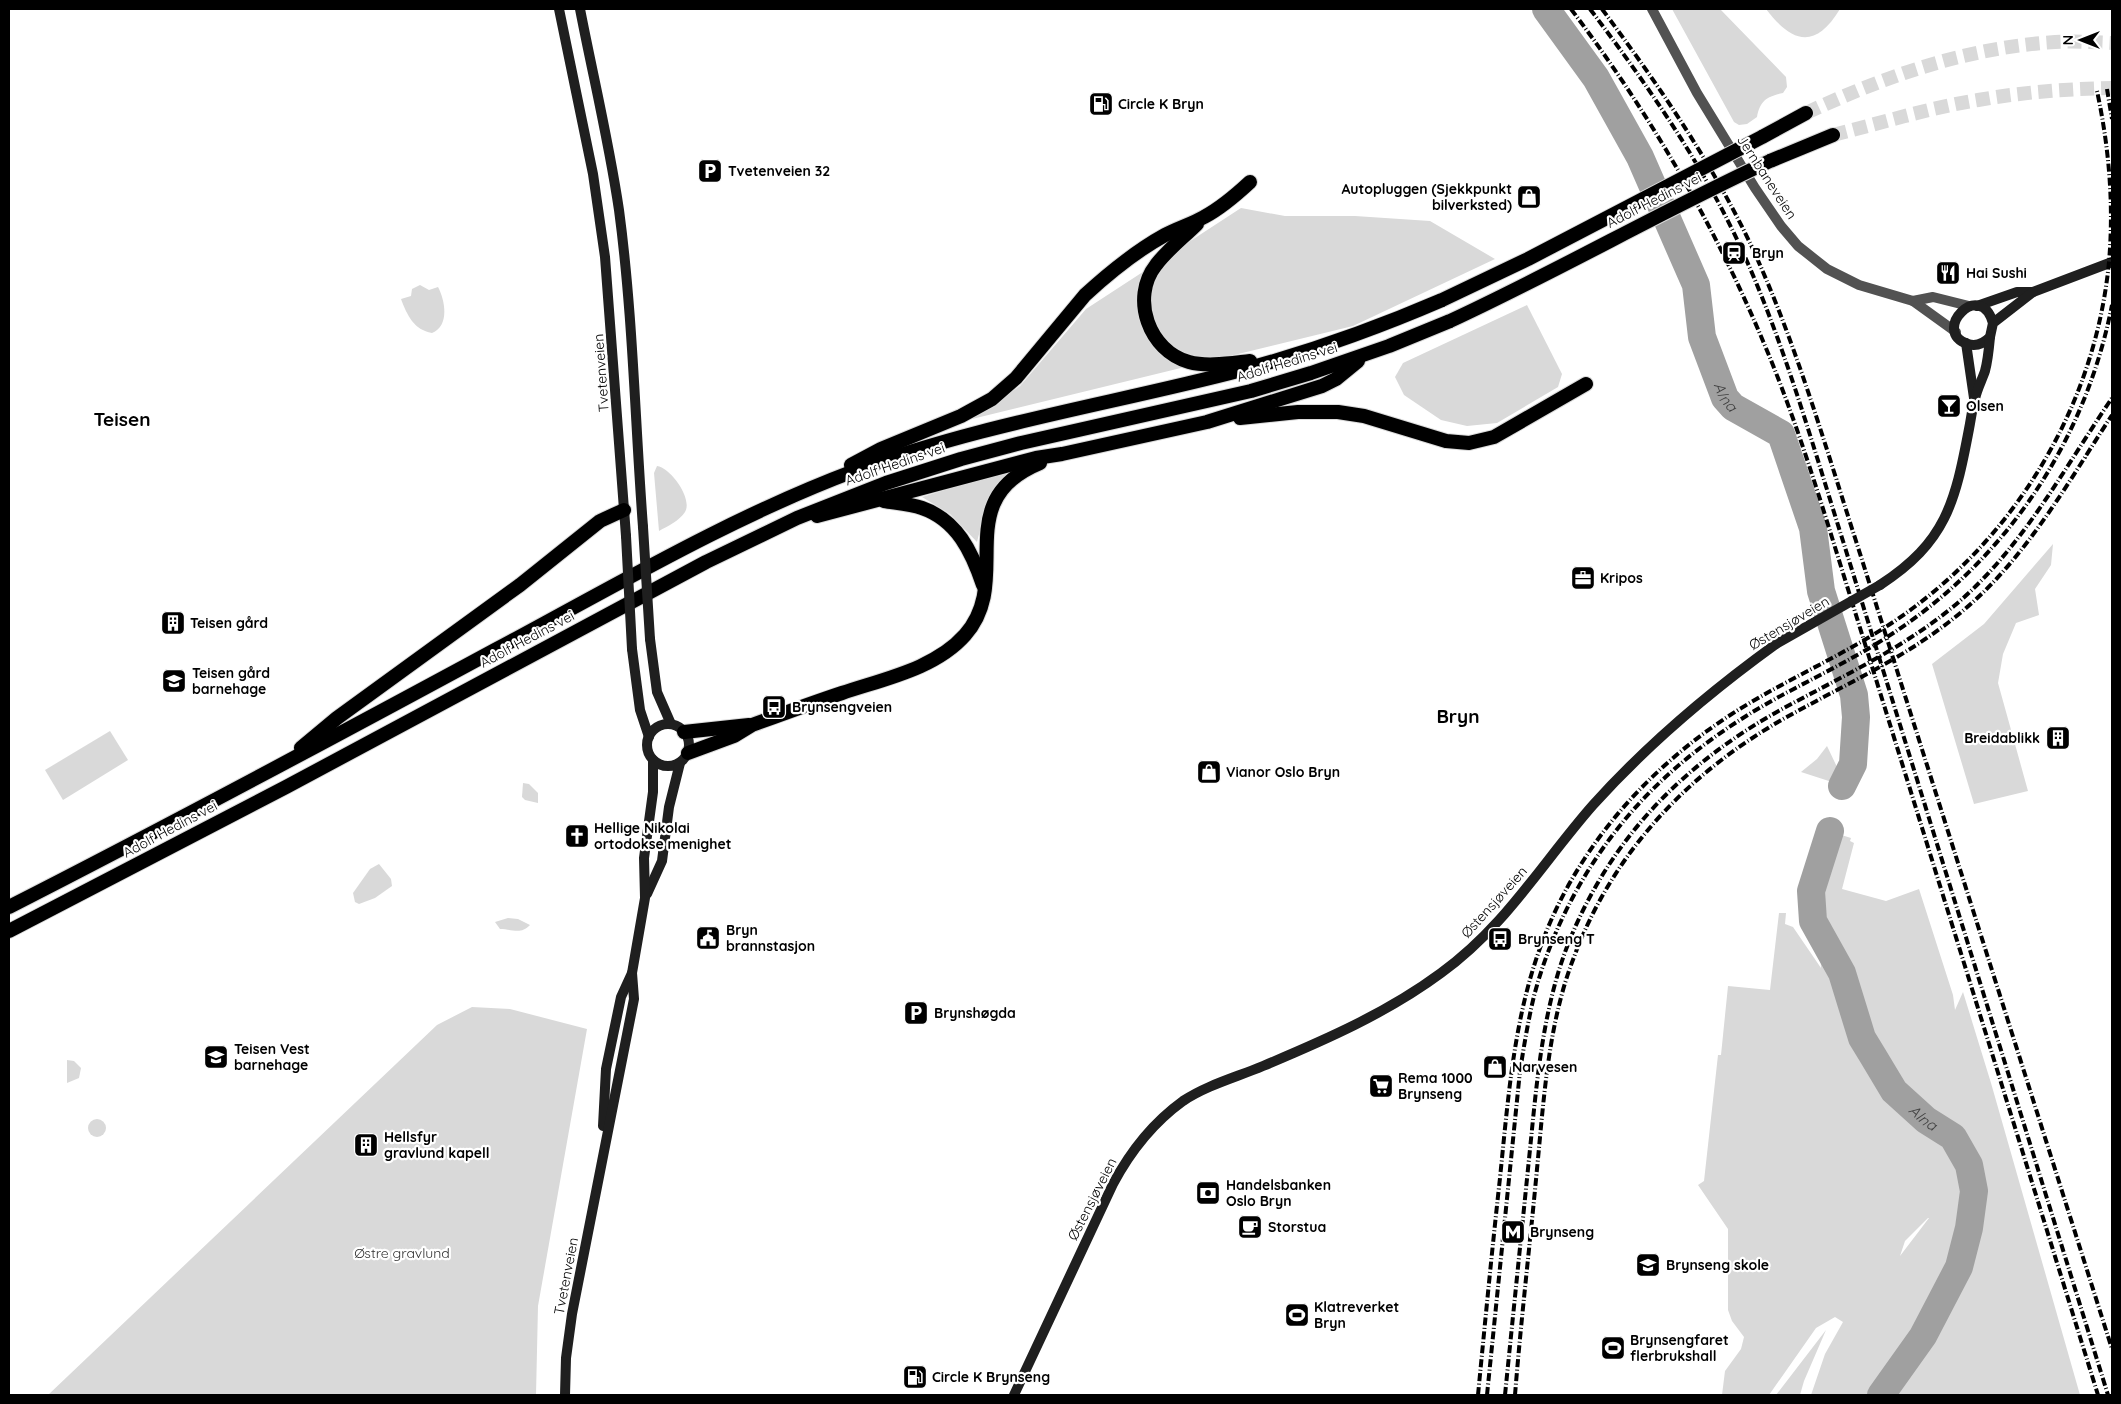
<svg xmlns="http://www.w3.org/2000/svg" width="2121" height="1404" font-family="Quicksand,sans-serif">
<style>
.green{fill:#d9d9d9;fill-rule:evenodd}
.lines{fill:none;stroke-linecap:round;stroke-linejoin:round}
.river{stroke:#a0a0a0;stroke-width:28}
.trunk-tunnel{stroke:#d9d9d9;stroke-width:14;stroke-dasharray:14 7;stroke-linecap:butt}
.trunk-casing{stroke:#dbdbdb;stroke-width:16}
.tertiary{stroke:#525252;stroke-width:10}
.secondary{stroke:#1f1f1f;stroke-width:10}
.trunk{stroke:#000;stroke-width:14}
.rail{stroke:#000;stroke-width:4;stroke-dasharray:8 2.5 1 2.5;stroke-linecap:butt}
.trunk-bridge-casing{stroke:#dbdbdb;stroke-width:16;stroke-linecap:butt}
.secondary-bridge{stroke:#1f1f1f;stroke-width:10}
.trunk-bridge{stroke:#000;stroke-width:14}
.labels{text-anchor:middle;dominant-baseline:central;stroke-width:4.5;stroke-linejoin:round;paint-order:stroke}
.poi-label{font-size:14px;font-weight:bold;fill:#000;stroke:#fff;text-anchor:start}
.street-label{font-size:14px;fill:#000;stroke:#fff}
.park-label{font-size:14px;fill:#303030;stroke:#fff}
.water-label{font-size:15px;font-style:italic;fill:#414141;stroke:#fff}
.district-label{font-size:19px;font-weight:bold;fill:#000;stroke:#fff}
</style>
<rect width="100%" height="100%" fill="#fff"/>
<!-- green -->
<g class="green">
<path d="M 1672,9 L 1720,9 L 1786,77 L 1787,87 L 1783,93 C 1768,96 1760,100 1757,117 L 1747,124 L 1739,125 L 1734,122 Z"/>
<path d="M 1766,9 L 1840,9 C 1815,50 1792,43 1766,9 Z"/>
<path d="M 1241,208 L 1285,216 L 1355,216 L 1430,221 L 1495,259 L 1353,326 L 972,419 L 1020,386 L 1086,309 Z"/>
<path d="M 420,285 L 429,290 L 438,287 C 445,300 450,326 432,333 C 414,330 407,315 401,299 L 411,296 L 412,289 Z"/>
<path d="M 1527,305 L 1562,374 L 1558,387 L 1497,423 L 1467,426 L 1441,420 L 1404,395 L 1395,377 L 1403,363 Z"/>
<path d="M 657,466 C 671,468 693,499 685,512 C 679,521 668,526 659,531 L 654,473 Z"/>
<path d="M 1007,471 L 1009,473 L 993,491 L 987,503 L 977,542 L 950,514 L 922,497 Z"/>
<path d="M 2053,544 L 2051,565 L 2035,589 L 2039,615 L 2016,623 L 2003,654 L 1998,683 L 2028,791 L 1974,804 L 1932,664 L 1984,624 Z"/>
<path d="M 110,731 L 128,760 L 63,800 L 45,770 Z"/>
<path d="M 1827,746 L 1837,767 L 1835,783 L 1801,772 L 1817,759 Z"/>
<path d="M 523,783 L 529,784 L 538,793 L 538,803 L 525,800 L 522,797 Z"/>
<path d="M 1838,834 L 1851,838 L 1850,841 L 1854,843 L 1842,889 L 1886,901 L 1919,889 L 1953,995 L 1955,1010 L 1963,992 L 1991,1083 L 2080,1395 L 1811,1395 L 1825,1354 L 1843,1322 L 1835,1317 L 1816,1328 L 1769,1395 L 1722,1395 L 1725,1371 L 1741,1349 L 1744,1337 L 1732,1321 L 1728,1310 L 1728,1229 L 1698,1185 L 1704,1181 L 1718,1055 L 1721,1055 L 1728,986 L 1770,990 L 1779,913 L 1786,913 L 1785,924 L 1793,927 L 1821,968 L 1818,901 L 1831,865 ZM 1928,1218 L 1929,1218 L 1900,1256 L 1905,1241 Z"/>
<path d="M 379,864 L 391,879 L 392,886 L 375,898 L 359,904 L 355,902 L 353,893 L 370,869 Z"/>
<path d="M 508,918 L 518,919 L 530,925 C 521,935 512,929 500,929 L 495,922 Z"/>
<path d="M 472,1007 L 510,1009 L 587,1029 L 538,1306 L 536,1395 L 48,1395 L 437,1025 Z"/>
<path d="M 67,1060 L 74,1061 L 81,1068 L 79,1078 L 67,1083 Z"/>
<circle cx="97" cy="1128" r="9"/>
<path d="M 1826,1330 L 1804,1381 L 1800,1395 L 1776,1395 Z"/>
</g>
<g class="lines">
<!-- river -->
<g class="river">
<path id="s1" d="M 1546,9 L 1596,78 L 1640,157 L 1696,285 L 1702,337 L 1725,398 L 1733,407 L 1781,434 L 1813,528 L 1821,591 L 1854,695 L 1856,717 L 1853,764 L 1842,786"/>
<path id="s2" d="M 1830,831 L 1811,891 L 1813,921 L 1842,973 L 1862,1038 L 1873,1056 L 1894,1091 L 1926,1120 L 1953,1137 L 1969,1165 L 1974,1191 L 1969,1228 L 1959,1267 L 1923,1336 L 1881,1395"/>
</g>
<!-- trunk-tunnel -->
<g class="trunk-tunnel">
<path d="M 1806,113 C 1886,76 1965,48 2055,42 C 2074,41 2093,42 2112,43"/>
<path d="M 1833,135 C 1881,123 1929,108 1978,100 C 2023,92 2067,89 2112,88"/>
</g>
<defs>
<g id="trunk">
<path d="M 1762,137 L 1806,113"/>
<path d="M 1770,161 L 1833,135"/>
<path d="M 1197,224 C 1184,237 1167,250 1156,265 C 1130,298 1149,351 1189,362 C 1207,367 1231,363 1250,361"/>
<path d="M 1240,418 L 1298,412 L 1338,412 L 1364,416 L 1446,441 L 1469,443 L 1494,437 L 1586,384"/>
<path d="M 851,465 L 881,449 L 961,416 L 992,399 L 1016,378 L 1085,295 C 1109,273 1136,251 1165,235 C 1178,228 1192,224 1204,217 C 1221,208 1236,195 1250,182"/>
<path d="M 884,501 C 896,503 910,504 922,508 C 957,520 972,552 983,585"/>
<path d="M 817,516 L 1036,458 L 1062,454 L 1207,422 L 1322,386 L 1336,379 L 1358,361"/>
<path d="M 684,732 L 749,725"/>
<path d="M 301,748 L 337,718 L 520,585 L 600,521 L 624,510"/>
<path d="M 688,753 L 734,736 L 752,725 C 782,714 812,703 842,693 C 883,679 935,669 965,635 C 1015,579 948,501 1040,463"/>
<path d="M 9,907 C 172,824 334,737 495,650 C 613,587 729,518 854,471 C 980,424 1112,404 1242,370 C 1310,352 1377,328 1442,300"/>
<path d="M 9,931 L 286,787 L 706,562 L 797,518 L 886,483 L 961,459 L 1021,443 L 1251,391 L 1311,373 L 1389,346 L 1450,321"/>
</g>
</defs>
<!-- trunk casing -->
<use href="#trunk" class="trunk-casing"/>
<!-- tertiary -->
<g class="tertiary">
<path d="M 1652,9 L 1697,93 L 1755,188 L 1781,226 L 1798,246 L 1827,269 L 1859,285 L 1913,301 L 1933,297 L 1969,306"/>
<path d="M 1913,301 L 1956,332"/>
</g>
<!-- secondary -->
<g class="secondary">
<path d="M 559,9 L 593,174 L 605,257 L 626,536"/>
<path d="M 580,9 C 593,76 609,142 619,210 C 633,315 635,422 643,527"/>
<path d="M 1977,306 L 2017,292 L 2033,292 L 2112,262"/>
<path d="M 1993,323 C 1980,278 1930,332 1968,344 C 1977,347 1984,343 1990,337 L 1993,323 L 2033,292"/>
<path d="M 1966,343 L 1974,398"/>
<path d="M 1880,585 C 1946,542 1955,503 1969,429 C 1971,419 1972,409 1975,399 C 1977,389 1982,380 1985,371 C 1988,360 1989,348 1990,337"/>
<path d="M 650,639 L 657,692 L 671,724"/>
<path d="M 632,649 L 640,710 L 649,737"/>
<circle cx="668" cy="745" r="21"/>
<path d="M 647,894 L 662,861 L 669,807 L 680,763"/>
<path d="M 603,1126 L 606,1069 L 621,997 L 632,973 L 645,898 L 644,858 L 653,792 L 653,760"/>
<path d="M 565,1395 L 566,1358 L 572,1314 L 634,999 L 632,973"/>
<path d="M 1014,1395 L 1113,1184 C 1130,1152 1154,1122 1183,1101 C 1207,1085 1237,1077 1263,1066 C 1325,1040 1387,1013 1441,973 C 1505,927 1542,863 1593,805 C 1647,745 1711,691 1776,644"/>
</g>
<!-- trunk -->
<use href="#trunk" class="trunk"/>
<!-- rail -->
<g class="rail">
<path d="M 1571,9 C 1648,111 1713,222 1763,341 C 1791,407 1813,476 1834,544 L 2098,1395"/>
<path d="M 1590,9 C 1646,83 1702,163 1741,248 C 1784,342 1812,443 1843,541 L 2108,1395"/>
<path d="M 1602,9 C 1657,83 1711,161 1751,245 C 1795,340 1824,442 1856,541 L 2112,1349"/>
<path d="M 2107,89 L 2112,119"/>
<path d="M 1478,1395 C 1485,1323 1492,1250 1500,1178 C 1512,1060 1518,960 1585,858 C 1626,795 1684,742 1748,704 C 1793,677 1840,656 1884,628 C 2010,548 2095,410 2109,262 C 2114,204 2109,147 2097,91"/>
<path d="M 1487,1395 L 1520,1071 C 1524,1046 1528,1021 1534,996 C 1554,920 1595,847 1651,791 C 1681,761 1715,735 1751,713 C 1792,688 1835,669 1876,644 C 2000,569 2084,447 2112,305"/>
<path d="M 1505,1395 C 1513,1316 1521,1238 1529,1159 C 1537,1082 1542,1004 1573,932 C 1616,832 1688,761 1782,709 C 1841,677 1902,649 1954,606 C 2022,549 2063,470 2112,398"/>
<path d="M 1515,1395 C 1521,1320 1530,1244 1537,1169 C 1544,1098 1548,1024 1574,957 C 1613,852 1688,773 1785,718 C 1842,686 1903,659 1954,618 C 2023,564 2065,487 2112,415"/>
</g>
<defs>
<g id="trunk-bridge">
<path d="M 1442,300 L 1528,259 L 1762,137"/>
<path d="M 1450,321 C 1558,271 1662,211 1770,161"/>
</g>
</defs>
<!-- trunk-bridge casing -->
<use href="#trunk-bridge" class="trunk-bridge-casing"/>
<!-- secondary-bridge -->
<g class="secondary-bridge">
<path d="M 643,527 L 650,639"/>
<path d="M 626,536 L 632,649"/>
<path d="M 1776,644 L 1880,585"/>
</g>
<!-- trunk-bridge -->
<use href="#trunk-bridge" class="trunk-bridge"/>
</g>
<!-- icons -->
<defs>
<symbol id="fuel-square" viewBox="-11 -11 22 22"><rect x="-9" y="-9" width="18" height="18" rx="4" fill="#000" stroke="#fff"/><path d="M-5.5-6h7V0h2V4h1.3V-2.5L3-4.5l.8-.8L6-3V5H2.5V1h-1V6h-7ZM-4.2-4.7v3.2H.2V-4.7Z" fill="#fff"/></symbol>
<symbol id="parking-square" viewBox="-11 -11 22 22"><rect x="-9" y="-9" width="18" height="18" rx="4" fill="#000" stroke="#fff"/><path d="M-3.5-5.5H1a3.5 3.5 0 0 1 0 7H-1V5.5H-3.5ZM-1-3.4V-.6H.8a1.4 1.4 0 0 0 0-2.8Z" fill="#fff"/></symbol>
<symbol id="shop-square" viewBox="-11 -11 22 22"><rect x="-9" y="-9" width="18" height="18" rx="4" fill="#000" stroke="#fff"/><path d="M-5-2.5h2.3a2.7 3.5 0 0 1 5.4 0H5L5.5 6h-11ZM-1.5-2.5h3a1.5 2.3 0 0 0-3 0Z" fill="#fff"/></symbol>
<symbol id="station-square" viewBox="-11 -11 22 22"><rect x="-9" y="-9" width="18" height="18" rx="4" fill="#000" stroke="#fff"/><path d="M-3-6H3Q5-6 5-4V2Q5 4 3 4L4.5 6H3L1.5 4h-3L-3 6H-4.5L-3 4Q-5 4-5 2V-4Q-5-6-3-6ZM-3.5-4v3h7v-3ZM-3.5 1v1.5H-2V1ZM2 1v1.5H3.5V1Z" fill="#fff"/></symbol>
<symbol id="restaurant-square" viewBox="-11 -11 22 22"><rect x="-9" y="-9" width="18" height="18" rx="4" fill="#000" stroke="#fff"/><path d="M-5-6h1v4h1v-4h1v4h1v-4h1v5L-1.5 .5V6h-2V.5L-5-1ZM5-6V6H3V1.5H1.5Q1.5-4 5-6Z" fill="#fff"/></symbol>
<symbol id="bar-square" viewBox="-11 -11 22 22"><rect x="-9" y="-9" width="18" height="18" rx="4" fill="#000" stroke="#fff"/><path d="M-6-5H6L.8 .8V4.5H3.5V6h-7V4.5H-.8V.8Z" fill="#fff"/></symbol>
<symbol id="office-square" viewBox="-11 -11 22 22"><rect x="-9" y="-9" width="18" height="18" rx="4" fill="#000" stroke="#fff"/><path d="M-6-3h4V-5.5h4V-3h4V5H-6ZM-1-4.5V-3h2v-1.5ZM-6 0V1H6V0Z" fill="#fff"/></symbol>
<symbol id="building-square" viewBox="-11 -11 22 22"><rect x="-9" y="-9" width="18" height="18" rx="4" fill="#000" stroke="#fff"/><path d="M-4-6H4V6H1V3H-1V6H-4ZM-2.5-4.3h1.7v1.8h-1.7ZM.8-4.3h1.7v1.8H.8ZM-2.5-1h1.7V.8h-1.7ZM.8-1h1.7V.8H.8Z" fill="#fff"/></symbol>
<symbol id="school-square" viewBox="-11 -11 22 22"><rect x="-9" y="-9" width="18" height="18" rx="4" fill="#000" stroke="#fff"/><path d="M0-5L7-2L0 1L-7-2ZM-4 1L0 2.5L4 1V4Q0 6-4 4Z" fill="#fff"/></symbol>
<symbol id="bus-square" viewBox="-11 -11 22 22"><rect x="-9" y="-9" width="18" height="18" rx="4" fill="#000" stroke="#fff"/><path d="M-5-6H5V4H4V6H2V4H-2V6H-4V4H-5ZM-3.5-4V0h7V-4ZM-3.5 1.2v1.5H-2V1.2ZM2 1.2v1.5H3.5V1.2Z" fill="#fff"/></symbol>
<symbol id="church-square" viewBox="-11 -11 22 22"><rect x="-9" y="-9" width="18" height="18" rx="4" fill="#000" stroke="#fff"/><path d="M-1.2-6h2.4v3.5h3.3v2.4h-3.3V6h-2.4V-.1h-3.3v-2.4h3.3Z" fill="#fff"/></symbol>
<symbol id="civic-square" viewBox="-11 -11 22 22"><rect x="-9" y="-9" width="18" height="18" rx="4" fill="#000" stroke="#fff"/><path d="M-.6-6.5H3V-4.5H.6V-3L4-1V1h2V6H-6V1h2V-1L-.6-3ZM-1.2 2.5V6h2.4V2.5Z" fill="#fff"/></symbol>
<symbol id="supermarket-square" viewBox="-11 -11 22 22"><rect x="-9" y="-9" width="18" height="18" rx="4" fill="#000" stroke="#fff"/><path d="M-6-5.5h2.5l.6 2H6L4.5 2H-2.5L-4.4-4H-6ZM-1.5 3.2a1.3 1.3 0 1 0 .1 0ZM3 3.2a1.3 1.3 0 1 0 .1 0Z" fill="#fff"/></symbol>
<symbol id="bank-square" viewBox="-11 -11 22 22"><rect x="-9" y="-9" width="18" height="18" rx="4" fill="#000" stroke="#fff"/><path d="M-6-4H6V4H-6ZM0-2.3a2.3 2.3 0 1 0 0 4.6a2.3 2.3 0 1 0 0-4.6Z" fill="#fff"/></symbol>
<symbol id="cafe-square" viewBox="-11 -11 22 22"><rect x="-9" y="-9" width="18" height="18" rx="4" fill="#000" stroke="#fff"/><path d="M-5.5-4.5H6V0H3Q3 3.5 0 3.5H-2.5Q-5.5 3.5-5.5 0ZM3-3.2v2h1.7v-2ZM-6 4.5H4V6H-6Z" fill="#fff"/></symbol>
<symbol id="metro-square" viewBox="-11 -11 22 22"><rect x="-9" y="-9" width="18" height="18" rx="4" fill="#000" stroke="#fff"/><path d="M-5.5 5V-5H-3L0 0L3-5H5.5V5H3V-.5L0 4L-3-.5V5Z" fill="#fff"/></symbol>
<symbol id="stadium-square" viewBox="-11 -11 22 22"><rect x="-9" y="-9" width="18" height="18" rx="4" fill="#000" stroke="#fff"/><path d="M0-5a6.5 5 0 1 0 0 10a6.5 5 0 1 0 0-10ZM-3.5-1.8h7v3.6h-7Z" fill="#fff"/></symbol>
</defs>
<g fill-rule="evenodd">
<use href="#fuel-square" x="1087" y="90" width="28" height="28"/>
<use href="#parking-square" x="696" y="157" width="28" height="28"/>
<use href="#shop-square" x="1515" y="183" width="28" height="28"/>
<use href="#station-square" x="1720" y="239" width="28" height="28"/>
<use href="#restaurant-square" x="1934" y="259" width="28" height="28"/>
<use href="#bar-square" x="1935" y="392" width="28" height="28"/>
<use href="#office-square" x="1569" y="564" width="28" height="28"/>
<use href="#building-square" x="159" y="609" width="28" height="28"/>
<use href="#school-square" x="160" y="667" width="28" height="28"/>
<use href="#bus-square" x="760" y="693" width="28" height="28"/>
<use href="#building-square" x="2044" y="724" width="28" height="28"/>
<use href="#shop-square" x="1195" y="758" width="28" height="28"/>
<use href="#church-square" x="563" y="822" width="28" height="28"/>
<use href="#civic-square" x="694" y="924" width="28" height="28"/>
<use href="#bus-square" x="1486" y="925" width="28" height="28"/>
<use href="#parking-square" x="902" y="999" width="28" height="28"/>
<use href="#school-square" x="202" y="1043" width="28" height="28"/>
<use href="#shop-square" x="1481" y="1053" width="28" height="28"/>
<use href="#supermarket-square" x="1367" y="1072" width="28" height="28"/>
<use href="#building-square" x="352" y="1131" width="28" height="28"/>
<use href="#bank-square" x="1194" y="1179" width="28" height="28"/>
<use href="#cafe-square" x="1236" y="1213" width="28" height="28"/>
<use href="#metro-square" x="1499" y="1218" width="28" height="28"/>
<use href="#school-square" x="1634" y="1251" width="28" height="28"/>
<use href="#stadium-square" x="1283" y="1301" width="28" height="28"/>
<use href="#stadium-square" x="1599" y="1334" width="28" height="28"/>
<use href="#fuel-square" x="901" y="1363" width="28" height="28"/>
</g>
<g class="labels">
<!-- poi labels -->
<g class="poi-label">
<text x="1118" y="104">Circle K Bryn</text>
<text x="728" y="171">Tvetenveien 32</text>
<text x="1512" y="189" text-anchor="end">Autopluggen (Sjekkpunkt<tspan x="1512" dy="16">bilverksted)</tspan></text>
<text x="1752" y="253">Bryn</text>
<text x="1966" y="273">Hai Sushi</text>
<text x="1966" y="406">Olsen</text>
<text x="1600" y="578">Kripos</text>
<text x="190" y="623">Teisen gård</text>
<text x="192" y="673">Teisen gård<tspan x="192" dy="16">barnehage</tspan></text>
<text x="792" y="707">Brynsengveien</text>
<text x="2040" y="738" text-anchor="end">Breidablikk</text>
<text x="1226" y="772">Vianor Oslo Bryn</text>
<text x="594" y="828">Hellige Nikolai<tspan x="594" dy="16">ortodokse menighet</tspan></text>
<text x="726" y="930">Bryn<tspan x="726" dy="16">brannstasjon</tspan></text>
<text x="1518" y="939">Brynseng T</text>
<text x="934" y="1013">Brynshøgda</text>
<text x="234" y="1049">Teisen Vest<tspan x="234" dy="16">barnehage</tspan></text>
<text x="1512" y="1067">Narvesen</text>
<text x="1398" y="1078">Rema 1000<tspan x="1398" dy="16">Brynseng</tspan></text>
<text x="384" y="1137">Hellsfyr<tspan x="384" dy="16">gravlund kapell</tspan></text>
<text x="1226" y="1185">Handelsbanken<tspan x="1226" dy="16">Oslo Bryn</tspan></text>
<text x="1268" y="1227">Storstua</text>
<text x="1530" y="1232">Brynseng</text>
<text x="1666" y="1265">Brynseng skole</text>
<text x="1314" y="1307">Klatreverket<tspan x="1314" dy="16">Bryn</tspan></text>
<text x="1630" y="1340">Brynsengfaret<tspan x="1630" dy="16">flerbrukshall</tspan></text>
<text x="932" y="1377">Circle K Brynseng</text>
</g>
<!-- street labels -->
<g class="street-label">
<text transform="translate(1767 177) rotate(57)">Jernbaneveien</text>
<text transform="translate(1654 200) rotate(-27)">Adolf Hedins vei</text>
<text transform="translate(1287 362) rotate(-17)">Adolf Hedins vei</text>
<text transform="translate(601 373) rotate(-94)">Tvetenveien</text>
<text transform="translate(895 464) rotate(-19)">Adolf Hedins vei</text>
<text transform="translate(1789 623) rotate(-31)">Østensjøveien</text>
<text transform="translate(527 639) rotate(-28)">Adolf Hedins vei</text>
<text transform="translate(170 829) rotate(-28)">Adolf Hedins vei</text>
<text transform="translate(1494 902) rotate(-48)">Østensjøveien</text>
<text transform="translate(1092 1199) rotate(-63)">Østensjøveien</text>
<text transform="translate(566 1276) rotate(-79)">Tvetenveien</text>
</g>
<!-- park labels -->
<g class="park-label">
<text x="402" y="1253">Østre gravlund</text>
</g>
<!-- water labels -->
<g class="water-label">
<text stroke="none"><textPath href="#s1" startOffset="432">Alna</textPath></text>
<text stroke="none"><textPath href="#s2" startOffset="322">Alna</textPath></text>
</g>
<!-- district labels -->
<g class="district-label">
<text x="122" y="419">Teisen</text>
<text x="1458" y="716">Bryn</text>
</g>
</g>
<!-- border -->
<rect width="2121" height="1404" fill="none" stroke="#000000" stroke-width="20"/>
<!-- north arrow -->
<g transform="translate(2081 40) rotate(270)" stroke="#ffffff" stroke-width="4" paint-order="stroke">
<path d="M0-4L9 19L0 12L-9 19Z" fill="#000000"/>
<text y="-8" font-size="14" font-weight="bold" text-anchor="middle" fill="#000000">N</text>
</g>
</svg>
